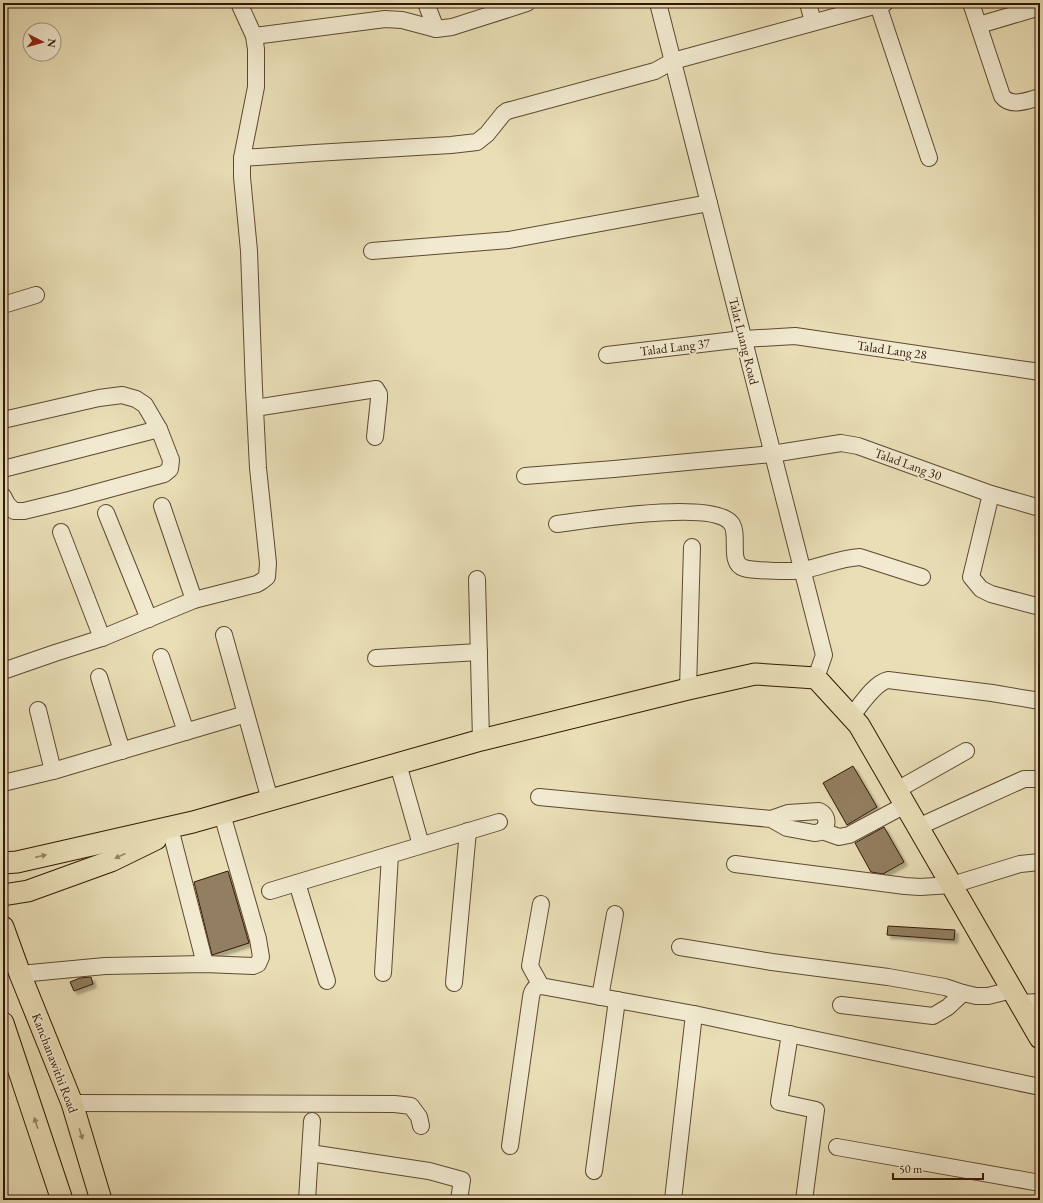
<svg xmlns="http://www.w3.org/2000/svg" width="1043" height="1203" font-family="'EB Garamond',serif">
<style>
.building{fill:#927e61;stroke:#331704;filter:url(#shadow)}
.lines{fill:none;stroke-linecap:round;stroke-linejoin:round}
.minor-casing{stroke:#604930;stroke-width:18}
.major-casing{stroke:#331704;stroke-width:23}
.minor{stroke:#f1ead0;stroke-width:16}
.major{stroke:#e9deb6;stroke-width:21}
.oneway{fill:#978466}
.labels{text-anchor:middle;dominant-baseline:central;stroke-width:3.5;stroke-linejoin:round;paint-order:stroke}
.street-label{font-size:13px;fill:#331704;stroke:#f1ead0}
</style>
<defs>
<filter id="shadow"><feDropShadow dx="3.5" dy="3.5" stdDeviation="1" flood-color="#0004"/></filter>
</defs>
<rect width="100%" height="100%" fill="#e9deb6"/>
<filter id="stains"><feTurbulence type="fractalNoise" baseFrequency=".005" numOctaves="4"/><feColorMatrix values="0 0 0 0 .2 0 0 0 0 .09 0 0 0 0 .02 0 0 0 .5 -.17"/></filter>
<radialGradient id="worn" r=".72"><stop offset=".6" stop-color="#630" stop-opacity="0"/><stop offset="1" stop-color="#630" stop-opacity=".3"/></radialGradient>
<!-- building -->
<g class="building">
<path d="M 853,766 L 877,807 L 847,825 L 823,783 Z"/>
<path d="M 884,827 L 904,862 L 883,874 L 871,872 L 855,843 Z"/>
<path d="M 228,871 L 249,943 L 212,955 L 194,882 Z"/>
<path d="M 888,926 L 955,930 L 954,940 L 887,935 Z"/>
<path d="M 91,977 L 93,984 L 74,991 L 70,982 L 80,978 Z"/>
</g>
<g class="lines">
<defs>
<g id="minor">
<path d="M 426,3 L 436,29"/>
<path d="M 658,3 L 824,655 L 816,678"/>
<path d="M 808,3 L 813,22"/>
<path d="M 971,3 L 1002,96 C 1011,108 1028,100 1040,97"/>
<path d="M 878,5 L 929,158"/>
<path d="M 979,25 L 1040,7"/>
<path d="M 254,36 L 385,19 L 402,20 L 436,29 L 452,27 L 527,3"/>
<path d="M 242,158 L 315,153 L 451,145 L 477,142 L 487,134 L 503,114 L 507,111 L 655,71 L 673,61 L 885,3"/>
<path d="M 372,251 L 509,240 L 709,203"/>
<path d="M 3,305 L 36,295"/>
<path d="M 607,355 L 743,339 L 795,336 L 1040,372"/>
<path d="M 255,408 L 376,389 L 379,394 L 379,399 L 375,437"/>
<path d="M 3,420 L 99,398 L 122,395 L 136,399 L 145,405 L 159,429 L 171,460 L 170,469 L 164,474 L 69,500 L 24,511 L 14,511 L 7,504 L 3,496"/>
<path d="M 3,469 L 159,429"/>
<path d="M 525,476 L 614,469 L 772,454 L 841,443 L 858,446 L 991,494 L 1040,508"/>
<path d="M 991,494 L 971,577 L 981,589 L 991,594 L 1040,607"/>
<path d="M 162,506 L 194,600"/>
<path d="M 106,513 L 149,619"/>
<path d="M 557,524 C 589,520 709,500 730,522 C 741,532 727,563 744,568 C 754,571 794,572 804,570 C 823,566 841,558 860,557 L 922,577"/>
<path d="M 61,532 L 102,638"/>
<path d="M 477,579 L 481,740"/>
<path d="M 224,635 L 270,800"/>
<path d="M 161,657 L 186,732"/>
<path d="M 376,658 L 479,652"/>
<path d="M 3,671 L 55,653 L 102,638 L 194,600 L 257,584 L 262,581 L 267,577 L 268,563 L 258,468 L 254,389 L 249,251 L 242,177 L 242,158 L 256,87 L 256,49 L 254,36 L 239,3"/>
<path d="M 99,677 L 122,751"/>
<path d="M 688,689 L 692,547"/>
<path d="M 38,710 L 53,771"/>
<path d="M 851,717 C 860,706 874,683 888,680 L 992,693 L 1040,701"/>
<path d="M 398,764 L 421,845"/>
<path d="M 3,783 L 53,771 L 246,714"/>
<path d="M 897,790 L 966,751"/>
<path d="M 539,797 L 771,819 L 787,828 L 814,833 C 828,833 831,816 819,811 L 788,813 L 771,819"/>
<path d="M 918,827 L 1024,779 L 1040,779"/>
<path d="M 822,831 L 839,837 L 849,835 L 905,805"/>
<path d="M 171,832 L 205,964"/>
<path d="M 735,864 L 905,886 L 920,887 L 952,885 L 1020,864 L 1040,862"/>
<path d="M 297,883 L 327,981"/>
<path d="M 270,891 L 499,822"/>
<path d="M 680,947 L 772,962 L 888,977 L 945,987 L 963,993 L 976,996 L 988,996 L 1012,990"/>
<path d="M 383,973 L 390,855"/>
<path d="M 20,974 L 105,966 L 205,964 L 253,966 L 258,964 L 261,957 L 258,939 L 222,814"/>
<path d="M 454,983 L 468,831"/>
<path d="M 541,986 L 530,966 L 541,904"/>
<path d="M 600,997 L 615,914"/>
<path d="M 1020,1003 L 1040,1002"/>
<path d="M 841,1005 L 933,1016 L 948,1007 L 963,993"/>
<path d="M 790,1034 L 779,1102 L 816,1110 L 804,1200"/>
<path d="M 72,1103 L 395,1104 L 411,1106 L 419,1117 L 421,1126"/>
<path d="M 510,1146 L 531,997 C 532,991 534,987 541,986 L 694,1014 L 1040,1087"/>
<path d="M 837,1147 L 1040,1183"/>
<path d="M 310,1153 L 429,1171 L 462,1180 L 459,1200"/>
<path d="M 594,1171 L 617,1000"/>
<path d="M 307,1200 L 312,1121"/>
<path d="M 673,1200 L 694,1014"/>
</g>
<g id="major">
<path d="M 3,863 L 17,862 L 193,822 L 481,740 L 688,689 L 755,674 L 816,678 L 859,725 L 1040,1038"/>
<path d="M 3,895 L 28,891 L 111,861 L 156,839"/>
<path d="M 3,927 L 20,974 L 72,1103 L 101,1200"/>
<path d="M 3,1023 L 62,1200"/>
</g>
</defs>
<!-- minor casing -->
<use href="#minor" class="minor-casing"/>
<!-- major casing -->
<use href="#major" class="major-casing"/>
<!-- minor -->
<use href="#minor" class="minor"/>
<!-- major -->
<use href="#major" class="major"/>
</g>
<!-- one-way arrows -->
<defs><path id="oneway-solid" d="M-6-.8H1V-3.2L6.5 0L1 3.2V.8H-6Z"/></defs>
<g class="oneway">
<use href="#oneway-solid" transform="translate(41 856) rotate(-13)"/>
<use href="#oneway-solid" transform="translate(120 856) rotate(155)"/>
<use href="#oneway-solid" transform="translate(36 1123) rotate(-108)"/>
<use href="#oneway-solid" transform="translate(81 1134) rotate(73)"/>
</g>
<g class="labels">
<!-- street labels -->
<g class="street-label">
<text transform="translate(744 341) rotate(76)">Talat Luang Road</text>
<text transform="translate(675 347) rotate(-7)">Talad Lang 37</text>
<text transform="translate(892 350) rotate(8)">Talad Lang 28</text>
<text transform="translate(908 464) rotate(20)">Talad Lang 30</text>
<text transform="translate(55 1063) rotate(69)">Kanchanawithi Road</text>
</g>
</g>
<!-- margin -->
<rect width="1043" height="1203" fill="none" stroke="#e9deb6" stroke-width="16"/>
<rect x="4" y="4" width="1035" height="1195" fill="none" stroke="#331704" stroke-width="2"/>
<rect x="8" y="8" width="1027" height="1187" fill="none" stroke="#331704"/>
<!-- north arrow -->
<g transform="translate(42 42) rotate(96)"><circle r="19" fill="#f1ead0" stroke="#a5967e"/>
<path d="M0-3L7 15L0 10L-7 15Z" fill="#8f2418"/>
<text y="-6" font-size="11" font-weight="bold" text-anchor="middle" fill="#331704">N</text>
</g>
<!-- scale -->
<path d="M893 1173v6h90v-6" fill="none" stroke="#331704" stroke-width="2"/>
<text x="899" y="1173" font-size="12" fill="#331704" stroke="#f1ead0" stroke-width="3" paint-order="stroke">50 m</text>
<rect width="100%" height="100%" filter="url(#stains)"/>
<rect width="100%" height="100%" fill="url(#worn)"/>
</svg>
